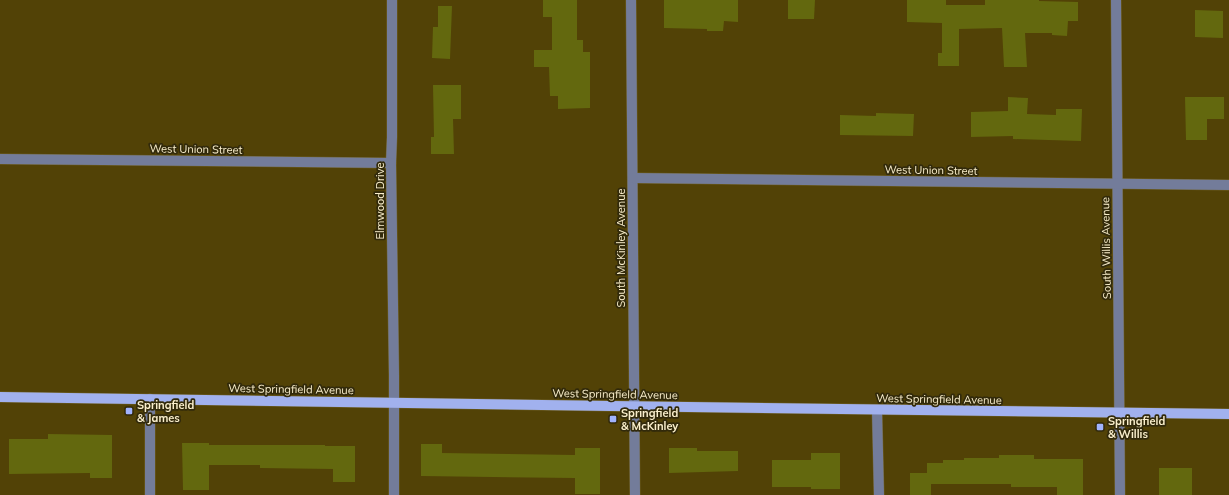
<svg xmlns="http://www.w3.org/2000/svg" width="1229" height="495" font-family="Mulish,sans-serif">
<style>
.building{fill:#63680e}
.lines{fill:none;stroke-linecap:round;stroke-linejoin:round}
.minor-casing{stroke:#70612a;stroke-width:11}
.major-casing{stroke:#70612a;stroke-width:11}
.minor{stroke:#737c9a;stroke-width:10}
.major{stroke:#a1b1ee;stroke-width:10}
.poi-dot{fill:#a1b3fd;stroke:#322a0b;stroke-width:1.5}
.labels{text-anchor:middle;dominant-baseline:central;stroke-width:3.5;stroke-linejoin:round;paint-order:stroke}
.street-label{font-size:11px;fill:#faefcc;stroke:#322a0b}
.poi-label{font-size:11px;font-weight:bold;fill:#faefcc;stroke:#322a0b;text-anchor:start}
</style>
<rect width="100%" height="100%" fill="#524206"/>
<!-- building -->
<g class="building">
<path d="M 543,0 L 577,0 L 577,40 L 583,40 L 583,52 L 590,52 L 590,108 L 558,109 L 558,96 L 550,96 L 549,67 L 534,67 L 534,50 L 552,50 L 552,17 L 543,17 Z"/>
<path d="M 664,0 L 738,0 L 738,22 L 724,21 L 723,31 L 707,31 L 707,29 L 664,28 Z"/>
<path d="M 788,0 L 815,0 L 814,19 L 788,19 Z"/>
<path d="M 907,0 L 946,0 L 946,5 L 985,5 L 985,0 L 1039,0 L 1039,1 L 1078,2 L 1078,21 L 1068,21 L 1067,36 L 1052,35 L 1052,33 L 1025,33 L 1027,67 L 1004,67 L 1002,28 L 959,29 L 959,66 L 938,66 L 938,53 L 942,53 L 942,23 L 907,22 Z"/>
<path d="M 438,6 L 452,6 L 450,59 L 432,58 L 433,27 L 438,27 Z"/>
<path d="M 1195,10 L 1223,11 L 1223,38 L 1195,37 Z"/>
<path d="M 433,85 L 461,85 L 461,119 L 453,119 L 454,154 L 431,154 L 431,137 L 434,137 Z"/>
<path d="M 1008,97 L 1028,98 L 1027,114 L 1056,115 L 1056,109 L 1082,109 L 1081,141 L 1013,139 L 1013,136 L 971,137 L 971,112 L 1008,111 Z"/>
<path d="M 1185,97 L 1224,97 L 1224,119 L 1207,119 L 1207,140 L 1186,140 Z"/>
<path d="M 876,113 L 914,114 L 913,136 L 840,135 L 840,115 L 876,116 Z"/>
<path d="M 48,434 L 112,435 L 112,478 L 90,478 L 90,473 L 9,474 L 9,439 L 48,439 Z"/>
<path d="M 182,443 L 209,443 L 209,445 L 325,445 L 325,446 L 355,446 L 355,482 L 333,482 L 333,469 L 260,468 L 260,465 L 209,465 L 209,490 L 183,490 Z"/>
<path d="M 421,444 L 442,444 L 442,453 L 575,455 L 575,448 L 600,448 L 600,494 L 575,494 L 575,478 L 421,476 Z"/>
<path d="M 669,448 L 697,448 L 697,451 L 738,451 L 738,471 L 669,473 Z"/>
<path d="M 811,453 L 840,453 L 840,489 L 811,489 L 811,487 L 772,487 L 772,460 L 811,460 Z"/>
<path d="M 999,455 L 1034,455 L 1034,459 L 1083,459 L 1083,495 L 1057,495 L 1057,487 L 1011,487 L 1011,484 L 931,484 L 931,495 L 910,495 L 910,473 L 927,473 L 927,463 L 943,463 L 943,460 L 964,460 L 964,458 L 999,458 Z"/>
<rect x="1159" y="468" width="33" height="27"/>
</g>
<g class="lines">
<defs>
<g id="minor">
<path d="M 392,0 L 392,137 L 391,163 L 394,375 L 394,495"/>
<path d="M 631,0 L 635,495"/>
<path d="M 1116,0 L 1120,495"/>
<path d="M 0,159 L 391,163"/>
<path d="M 633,178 L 1229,185"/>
<path d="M 150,399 L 150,495"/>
<path d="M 877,410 L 879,495"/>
</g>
<path id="major" d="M 0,397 L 611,406 L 1229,414"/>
</defs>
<!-- minor casing -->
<use href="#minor" class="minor-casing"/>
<!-- major casing -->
<use href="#major" class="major-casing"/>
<!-- minor -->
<use href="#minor" class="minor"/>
<!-- major -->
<use href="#major" class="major"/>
</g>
<!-- markers -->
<g class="poi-dot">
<rect x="125" y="407" width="8" height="8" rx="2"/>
<rect x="609" y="415" width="8" height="8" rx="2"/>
<rect x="1096" y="423" width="8" height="8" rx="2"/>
</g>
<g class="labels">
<!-- street labels -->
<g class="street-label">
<text transform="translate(196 149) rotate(1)">West Union Street</text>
<text transform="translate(931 170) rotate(1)">West Union Street</text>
<text transform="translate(380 201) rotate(-90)">Elmwood Drive</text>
<text transform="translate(621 248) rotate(-90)">South McKinley Avenue</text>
<text transform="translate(1106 248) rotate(-91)">South Willis Avenue</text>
<text transform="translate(291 389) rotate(1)">West Springfield Avenue</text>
<text transform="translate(615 394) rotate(1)">West Springfield Avenue</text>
<text transform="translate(939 399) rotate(1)">West Springfield Avenue</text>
</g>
<!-- poi labels -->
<g class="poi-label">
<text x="137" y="405">Springfield<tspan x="137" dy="13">&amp; James</tspan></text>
<text x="621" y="413">Springfield<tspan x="621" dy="13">&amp; McKinley</tspan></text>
<text x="1108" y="421">Springfield<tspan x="1108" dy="13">&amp; Willis</tspan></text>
</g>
</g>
</svg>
